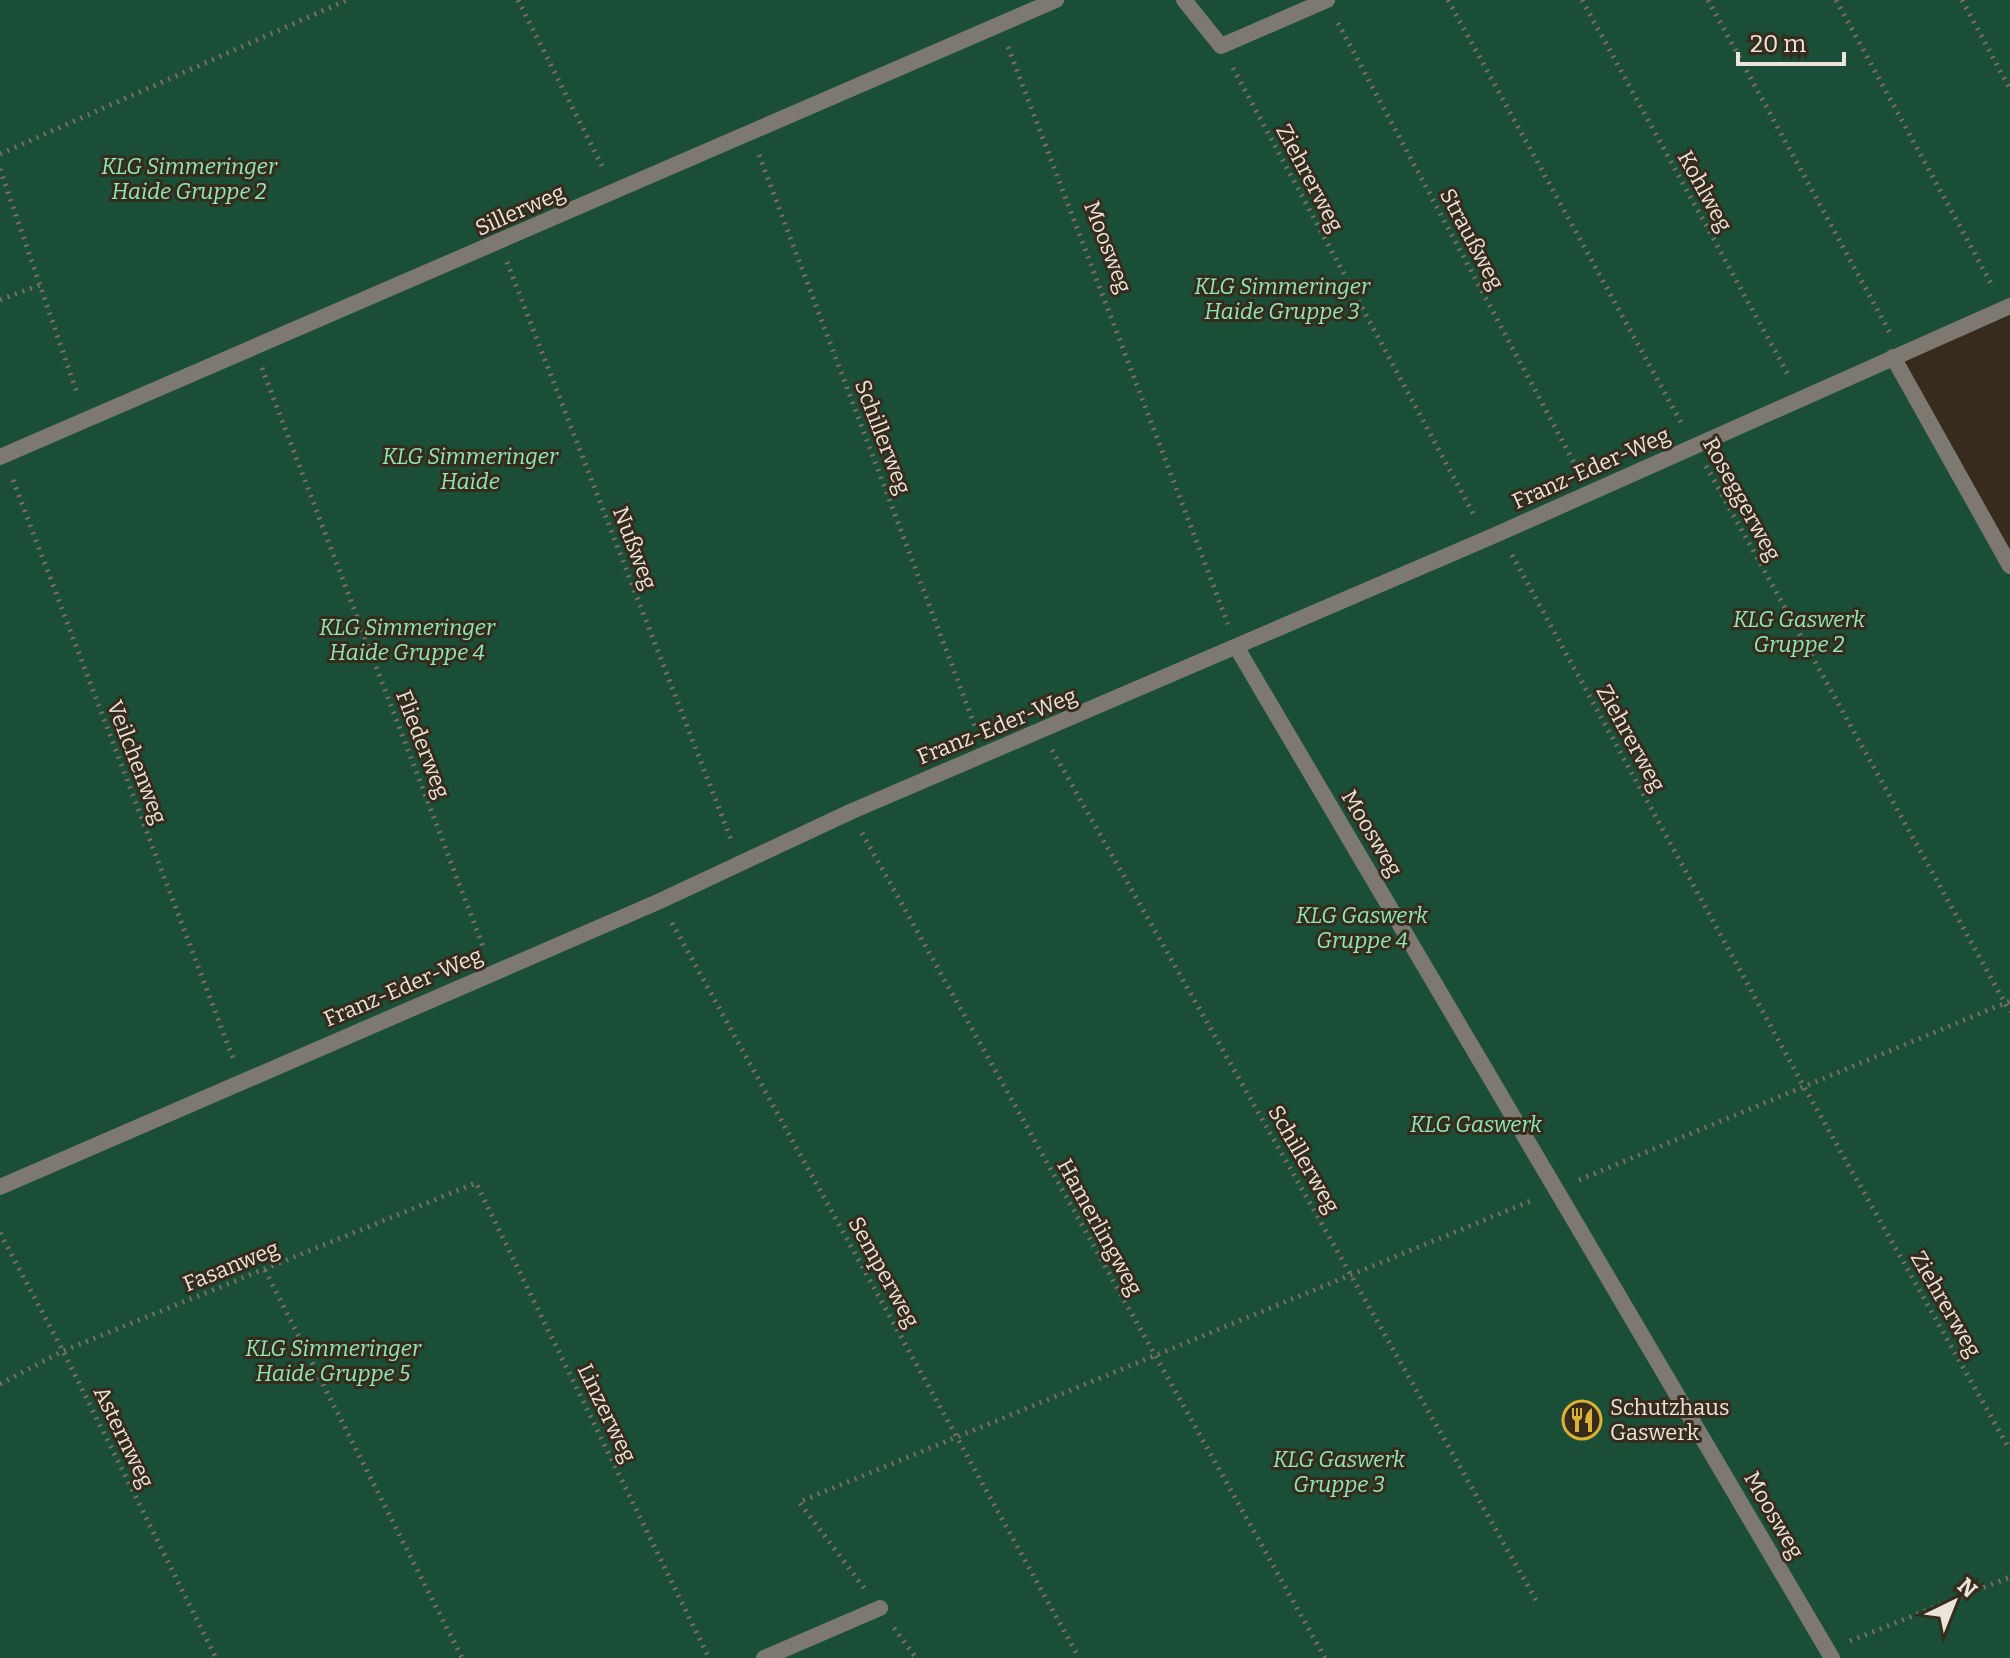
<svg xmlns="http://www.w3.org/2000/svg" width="2010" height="1658" font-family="Bitter,serif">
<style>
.green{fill:#1b4e37}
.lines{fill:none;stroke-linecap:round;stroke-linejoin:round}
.path{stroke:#786e62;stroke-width:5;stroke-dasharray:2 6;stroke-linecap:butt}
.street{stroke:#7d7870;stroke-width:16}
.labels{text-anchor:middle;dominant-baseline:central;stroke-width:6;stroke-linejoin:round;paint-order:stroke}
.park-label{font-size:22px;font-style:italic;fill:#8ee9ba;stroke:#362b1d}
.street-label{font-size:22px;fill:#ebe4db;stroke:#362b1d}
.poi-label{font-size:22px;fill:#ebe4db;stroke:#362b1d;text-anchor:start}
</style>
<rect width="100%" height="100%" fill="#362b1d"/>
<!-- green -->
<path class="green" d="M 0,0 L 2010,0 L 2010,306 L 1893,358 L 2010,566 L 2010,1658 L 0,1658 Z"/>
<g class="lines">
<!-- path -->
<g class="path">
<path d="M 518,0 L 604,170"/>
<path d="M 1448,0 L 1683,426"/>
<path d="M 1582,0 L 1790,378"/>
<path d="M 1708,0 L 1890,333"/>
<path d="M 1836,0 L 1993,287"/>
<path d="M 1962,0 L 2010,89"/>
<path d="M 1338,23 L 1579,472"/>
<path d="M 1008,47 L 1228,624"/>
<path d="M 1233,68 L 1475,517"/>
<path d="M 0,154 L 347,0"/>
<path d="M 759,155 L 976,729"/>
<path d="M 0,169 L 78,396"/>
<path d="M 507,262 L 732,842"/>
<path d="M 0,300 L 40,285"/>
<path d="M 262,368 L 484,949"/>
<path d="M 1706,466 L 2010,1012"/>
<path d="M 13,480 L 234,1061"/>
<path d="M 1512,555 L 1803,1085 L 2010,1450"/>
<path d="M 1052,750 L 1537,1602"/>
<path d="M 862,833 L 1325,1658"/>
<path d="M 672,923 L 1079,1658"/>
<path d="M 1579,1180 L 2010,1001"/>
<path d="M 0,1233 L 63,1351 L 216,1658"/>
<path d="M 265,1270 L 462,1658"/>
<path d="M 0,1384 L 63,1351 L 476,1183 L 709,1658"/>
<path d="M 864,1588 L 799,1502 L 1533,1200"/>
<path d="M 894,1628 L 916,1658"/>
<path d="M 1850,1641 L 2010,1577"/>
</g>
<!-- street -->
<g class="street">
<path d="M 1184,0 L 1221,46 L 1327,0"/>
<path d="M 1893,357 L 2010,566"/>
<path d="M 0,457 L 1056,0"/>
<path d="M 1237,648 L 1832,1658"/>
<path d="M 0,1187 L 660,901 L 850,812 L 1493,536 L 2010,306"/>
<path d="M 764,1658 L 880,1608"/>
</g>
</g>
<!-- icons -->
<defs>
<symbol id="restaurant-ring" viewBox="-11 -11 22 22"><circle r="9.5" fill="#362b1d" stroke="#dbb233" stroke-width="1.5"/><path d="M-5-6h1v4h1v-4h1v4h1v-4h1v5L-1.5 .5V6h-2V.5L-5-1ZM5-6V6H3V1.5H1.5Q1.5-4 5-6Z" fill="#dbb233"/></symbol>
</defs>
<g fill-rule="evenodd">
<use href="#restaurant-ring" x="1560" y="1398" width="44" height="44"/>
</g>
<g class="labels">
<!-- park labels -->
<g class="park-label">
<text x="189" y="166">KLG Simmeringer<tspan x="189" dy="25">Haide Gruppe 2</tspan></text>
<text x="1282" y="286">KLG Simmeringer<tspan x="1282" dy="25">Haide Gruppe 3</tspan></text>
<text x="470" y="456">KLG Simmeringer<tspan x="470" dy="25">Haide</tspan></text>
<text x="1799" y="619">KLG Gaswerk<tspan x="1799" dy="25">Gruppe 2</tspan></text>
<text x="407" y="627">KLG Simmeringer<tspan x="407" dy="25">Haide Gruppe 4</tspan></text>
<text x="1362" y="915">KLG Gaswerk<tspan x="1362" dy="25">Gruppe 4</tspan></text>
<text x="1476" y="1124">KLG Gaswerk</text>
<text x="333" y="1348">KLG Simmeringer<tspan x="333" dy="25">Haide Gruppe 5</tspan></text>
<text x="1339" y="1459">KLG Gaswerk<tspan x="1339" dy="25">Gruppe 3</tspan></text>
</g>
<!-- street labels -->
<g class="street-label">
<text transform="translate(1310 178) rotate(62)">Ziehrerweg</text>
<text transform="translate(1705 191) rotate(61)">Kohlweg</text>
<text transform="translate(520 210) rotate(-24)">Sillerweg</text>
<text transform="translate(1472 239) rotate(62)">Straußweg</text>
<text transform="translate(1108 247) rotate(69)">Moosweg</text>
<text transform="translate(883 437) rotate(69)">Schillerweg</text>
<text transform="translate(1591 468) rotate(-24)">Franz-Eder-Weg</text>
<text transform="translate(1742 499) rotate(61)">Roseggerweg</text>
<text transform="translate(635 548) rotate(69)">Nußweg</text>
<text transform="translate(997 726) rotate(-22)">Franz-Eder-Weg</text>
<text transform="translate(1631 738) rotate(61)">Ziehrerweg</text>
<text transform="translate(423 744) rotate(69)">Fliederweg</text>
<text transform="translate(137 762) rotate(69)">Veilchenweg</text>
<text transform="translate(1372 833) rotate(59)">Moosweg</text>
<text transform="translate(403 987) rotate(-23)">Franz-Eder-Weg</text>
<text transform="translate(1304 1159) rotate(60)">Schillerweg</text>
<text transform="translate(1100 1227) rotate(61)">Hamerlingweg</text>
<text transform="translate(231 1266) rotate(-22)">Fasanweg</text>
<text transform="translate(884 1272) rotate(61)">Semperweg</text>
<text transform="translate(1946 1304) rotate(60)">Ziehrerweg</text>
<text transform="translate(607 1413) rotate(64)">Linzerweg</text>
<text transform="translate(124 1437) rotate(64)">Asternweg</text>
<text transform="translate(1774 1515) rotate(60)">Moosweg</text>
</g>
<!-- poi labels -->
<g class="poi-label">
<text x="1610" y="1407">Schutzhaus<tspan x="1610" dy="25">Gaswerk</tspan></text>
</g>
</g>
<!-- north arrow -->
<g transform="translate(1954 1602) rotate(43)" stroke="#362b1d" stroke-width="6" paint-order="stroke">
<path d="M0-6L14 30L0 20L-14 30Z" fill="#ebe4db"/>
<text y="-12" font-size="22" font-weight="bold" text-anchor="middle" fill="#ebe4db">N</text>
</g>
<!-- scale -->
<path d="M1738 52v12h106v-12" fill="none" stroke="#ebe4db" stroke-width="4"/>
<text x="1750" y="52" font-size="24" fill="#ebe4db" stroke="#362b1d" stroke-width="6" paint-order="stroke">20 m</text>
</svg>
